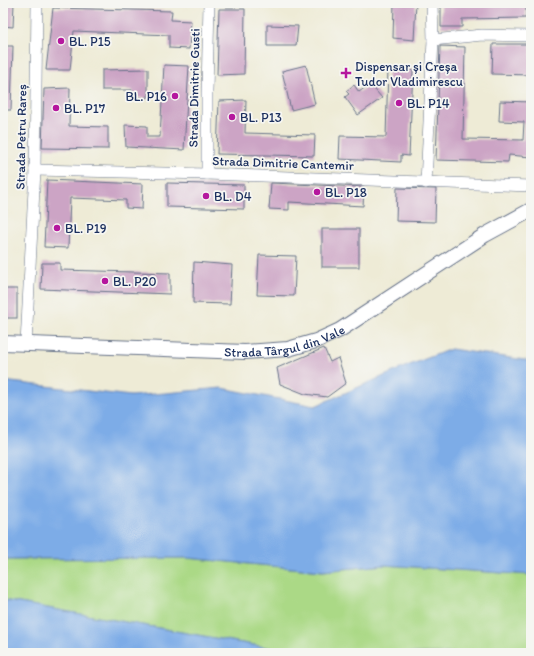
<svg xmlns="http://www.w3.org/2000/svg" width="534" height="656" font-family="Itim,sans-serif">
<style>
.green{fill:#abd986;stroke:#638472}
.water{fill:#7dace7;stroke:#4c6ea2}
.building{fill:#cca4c5}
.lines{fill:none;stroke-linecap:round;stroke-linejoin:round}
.minor-casing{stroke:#657188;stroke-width:12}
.tertiary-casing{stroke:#657188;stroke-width:16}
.minor{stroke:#fff;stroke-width:11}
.tertiary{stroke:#fff;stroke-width:14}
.poi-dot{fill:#b5179e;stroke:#f6f6f2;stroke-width:1.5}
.labels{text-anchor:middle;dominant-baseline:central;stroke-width:3.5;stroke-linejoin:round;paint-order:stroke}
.poi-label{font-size:13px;fill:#1b2f5e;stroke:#f6f6f2;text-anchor:start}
.street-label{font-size:13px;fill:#1b2f5e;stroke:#f6f6f2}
</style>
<rect width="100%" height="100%" fill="#f6f6f2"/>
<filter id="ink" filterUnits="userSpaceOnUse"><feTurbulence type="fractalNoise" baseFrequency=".025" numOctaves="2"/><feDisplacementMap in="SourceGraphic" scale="8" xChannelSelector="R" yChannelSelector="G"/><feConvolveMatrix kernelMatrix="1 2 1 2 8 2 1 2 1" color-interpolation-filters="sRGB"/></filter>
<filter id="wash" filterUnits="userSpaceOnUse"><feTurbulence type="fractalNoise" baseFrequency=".012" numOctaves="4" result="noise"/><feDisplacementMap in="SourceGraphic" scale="16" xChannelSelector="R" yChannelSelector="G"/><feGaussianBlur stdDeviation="0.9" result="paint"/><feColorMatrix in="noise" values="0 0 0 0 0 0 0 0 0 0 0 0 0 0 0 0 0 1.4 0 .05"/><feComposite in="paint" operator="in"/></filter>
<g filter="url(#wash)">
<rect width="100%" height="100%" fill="#eeebd6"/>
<!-- green -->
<path class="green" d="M 187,558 L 323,571 L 384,565 L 531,575 L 531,653 L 508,652 L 505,653 L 298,653 L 3,600 L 3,559 Z"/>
<!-- water -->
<g class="water">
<path d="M 451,349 L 531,361 L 531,575 L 384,565 L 323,571 L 187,558 L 3,559 L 3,381 L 131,396 L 222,388 L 315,406 L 407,366 Z"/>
<path d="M 3,600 L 298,653 L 3,653 Z"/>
</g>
<g id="blocks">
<!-- building -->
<g class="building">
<path d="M 3,3 L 14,3 L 13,27 L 3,26 Z"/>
<path d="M 394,3 L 416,3 L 414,40 L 393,38 Z"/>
<path d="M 441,3 L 526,3 L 526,18 L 462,19 L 462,27 L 441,27 Z"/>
<path d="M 53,8 L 172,11 L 171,20 L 191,21 L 189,49 L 169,48 L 169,35 L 74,31 L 70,70 L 46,70 Z"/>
<path d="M 219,9 L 245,9 L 244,74 L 217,75 Z"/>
<path d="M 267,25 L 298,26 L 296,46 L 267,46 Z"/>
<path d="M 493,44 L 531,44 L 531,75 L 492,74 Z"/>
<path d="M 3,46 L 13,46 L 11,110 L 3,110 Z"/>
<path d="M 440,46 L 465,47 L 463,139 L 523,140 L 524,122 L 499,121 L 500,101 L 531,102 L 531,157 L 509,155 L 508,162 L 436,160 Z"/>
<path d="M 164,65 L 189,66 L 184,150 L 126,147 L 125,125 L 147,126 L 147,137 L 160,137 Z"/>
<path d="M 306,65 L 315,104 L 291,110 L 282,71 Z"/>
<path d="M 388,68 L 413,70 L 409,156 L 401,155 L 401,162 L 339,159 L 340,136 L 386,137 Z"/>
<path d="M 148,69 L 148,98 L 133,98 L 132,90 L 102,90 L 102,70 Z"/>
<path d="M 370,84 L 382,98 L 358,115 L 345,97 L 349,94 L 346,91 L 354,85 L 359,92 Z"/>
<path d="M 70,88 L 69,126 L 108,127 L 108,149 L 42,148 L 44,89 Z"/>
<path d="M 246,100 L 245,133 L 315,135 L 314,156 L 217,154 L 219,101 Z"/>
<path d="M 47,180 L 143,184 L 142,209 L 126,208 L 126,200 L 70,198 L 68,248 L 44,247 Z"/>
<path d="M 167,183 L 244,185 L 244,209 L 167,207 Z"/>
<path d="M 271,183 L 364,187 L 363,206 L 289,202 L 289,210 L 269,209 Z"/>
<path d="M 397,188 L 436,189 L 435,222 L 396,221 Z"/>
<rect x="322" y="229" width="37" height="38"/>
<path d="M 259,255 L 296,256 L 294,296 L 257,295 Z"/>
<path d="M 194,262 L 232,265 L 230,304 L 193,303 Z"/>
<path d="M 42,263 L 60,263 L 60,270 L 170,273 L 170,294 L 41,289 Z"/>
<rect x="3" y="289" width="14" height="29"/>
<path d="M 324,348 L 330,362 L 338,358 L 346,383 L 327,397 L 305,394 L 280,384 L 277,368 Z"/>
</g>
</g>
</g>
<g filter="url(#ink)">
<use href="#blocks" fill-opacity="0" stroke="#657188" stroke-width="1"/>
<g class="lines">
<defs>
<g id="minor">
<path d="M 433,40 L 482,35 L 531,36"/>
<path d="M 35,170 L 207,174 L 531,186"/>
<path d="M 207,174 L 207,92 L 209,3"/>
<path d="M 426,183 L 433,40 L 432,3"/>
<path d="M 26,344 L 35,170 L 37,3"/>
</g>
<g id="tertiary">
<path id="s1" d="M 3,343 L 245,352 L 288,349 L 316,341 L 340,330 L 485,235 L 531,210"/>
</g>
</defs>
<!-- minor casing -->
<use href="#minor" class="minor-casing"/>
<!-- tertiary casing -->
<use href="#tertiary" class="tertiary-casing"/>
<!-- minor -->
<use href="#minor" class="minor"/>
<!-- tertiary -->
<use href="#tertiary" class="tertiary"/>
</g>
</g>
<!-- markers -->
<g class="poi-dot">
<circle cx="61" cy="41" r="4"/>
<path d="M344 67h4v4h4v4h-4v4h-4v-4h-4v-4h4z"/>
<circle cx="175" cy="96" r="4"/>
<circle cx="399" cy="103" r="4"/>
<circle cx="56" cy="108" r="4"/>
<circle cx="232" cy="117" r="4"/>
<circle cx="317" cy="192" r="4"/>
<circle cx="206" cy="196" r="4"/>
<circle cx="57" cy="228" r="4"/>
<circle cx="105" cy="281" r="4"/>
</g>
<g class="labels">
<!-- poi labels -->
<g class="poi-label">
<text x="69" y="41">BL. P15</text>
<text x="355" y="66">Dispensar și Creșa<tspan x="355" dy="15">Tudor Vladimirescu</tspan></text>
<text x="167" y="96" text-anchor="end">BL. P16</text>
<text x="407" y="103">BL. P14</text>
<text x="64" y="108">BL. P17</text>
<text x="240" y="117">BL. P13</text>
<text x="325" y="192">BL. P18</text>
<text x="214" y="196">BL. D4</text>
<text x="65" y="228">BL. P19</text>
<text x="113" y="281">BL. P20</text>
</g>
<!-- street labels -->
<g class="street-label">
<text transform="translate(194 88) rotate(-89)">Strada Dimitrie Gusti</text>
<text transform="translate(21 137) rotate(-89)">Strada Petru Rareș</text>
<text transform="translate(283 163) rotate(2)">Strada Dimitrie Cantemir</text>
<text stroke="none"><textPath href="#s1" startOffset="283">Strada Târgul din Vale</textPath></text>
</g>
</g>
<!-- margin -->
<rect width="534" height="656" fill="none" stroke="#f6f6f2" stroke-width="16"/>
</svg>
